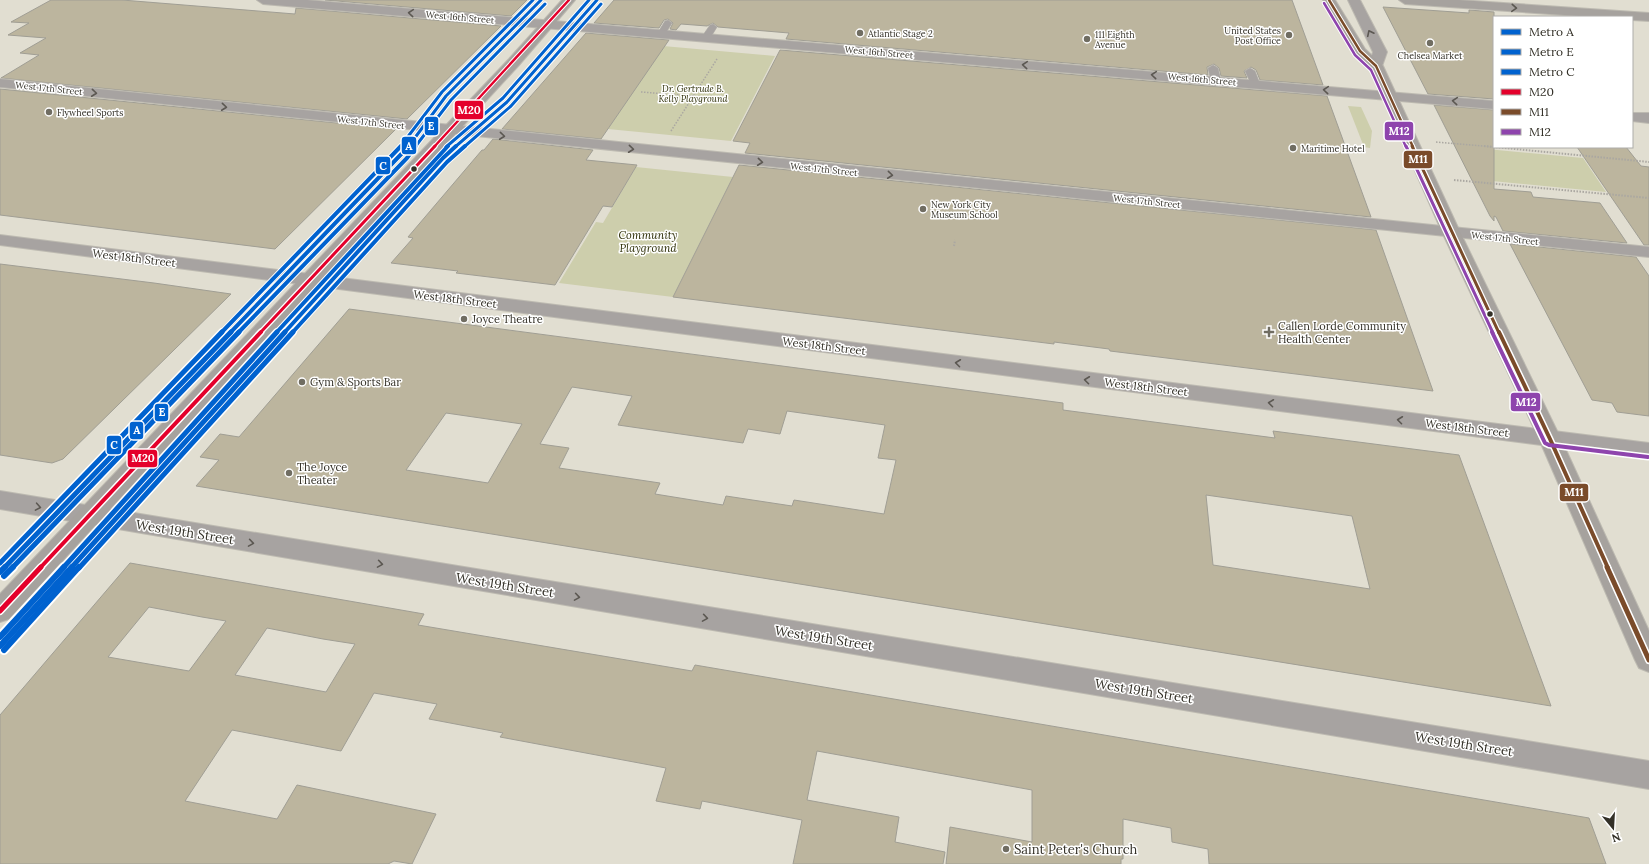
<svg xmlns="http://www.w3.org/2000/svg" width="1649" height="864" font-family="Lora,serif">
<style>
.green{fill:#cdceac}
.building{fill:#bcb59e;stroke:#a09e94;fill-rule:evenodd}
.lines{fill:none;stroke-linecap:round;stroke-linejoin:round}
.service-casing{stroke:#bdbab1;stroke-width:1}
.minor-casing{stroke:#bdbab1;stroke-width:2}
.secondary-casing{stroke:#bdbab1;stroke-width:2}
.path-far1{stroke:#aaa7a1;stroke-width:1.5;stroke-dasharray:1.5 1.5;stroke-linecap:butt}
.path{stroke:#aaa7a1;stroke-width:2;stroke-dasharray:1.5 1.5;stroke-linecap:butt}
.service{fill:#a7a3a1;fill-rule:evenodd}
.minor{fill:#a7a3a1;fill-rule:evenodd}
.secondary{fill:#a6a29e;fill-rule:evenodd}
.bus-1-far3-casing{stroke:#fff;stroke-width:4.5}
.bus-1-far2-casing{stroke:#fff;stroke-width:5.5}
.bus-1-far1-casing{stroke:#fff;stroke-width:7}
.bus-1-casing{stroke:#fff;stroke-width:8}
.bus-2-far3-casing{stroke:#fff;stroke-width:4.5}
.bus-2-far2-casing{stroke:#fff;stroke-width:5.5}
.bus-2-far1-casing{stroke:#fff;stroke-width:7}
.bus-2-casing{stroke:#fff;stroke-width:8}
.bus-3-far2-casing{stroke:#fff;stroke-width:4.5}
.bus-3-far1-casing{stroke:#fff;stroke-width:5.5}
.bus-3-casing{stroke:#fff;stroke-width:7}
.bus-1-far3{stroke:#e4002b;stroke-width:2.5}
.bus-1-far2{stroke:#e4002b;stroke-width:3}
.bus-1-far1{stroke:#e4002b;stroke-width:4}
.bus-1{stroke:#e4002b;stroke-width:5}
.bus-2-far3{stroke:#7a4b2a;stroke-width:2.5}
.bus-2-far2{stroke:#7a4b2a;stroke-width:3}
.bus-2-far1{stroke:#7a4b2a;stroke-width:4}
.bus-2{stroke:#7a4b2a;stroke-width:5}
.bus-3-far2{stroke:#8e44ad;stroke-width:2.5}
.bus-3-far1{stroke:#8e44ad;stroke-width:3}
.bus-3{stroke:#8e44ad;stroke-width:4}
.metro-1-far3-casing{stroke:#fff;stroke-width:5}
.metro-1-far2-casing{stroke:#fff;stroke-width:6}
.metro-1-far1-casing{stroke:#fff;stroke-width:8}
.metro-1-casing{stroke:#fff;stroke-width:10}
.metro-2-far3-casing{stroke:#fff;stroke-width:5}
.metro-2-far2-casing{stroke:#fff;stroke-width:6}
.metro-2-far1-casing{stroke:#fff;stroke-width:8}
.metro-2-casing{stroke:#fff;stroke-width:10}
.metro-3-far3-casing{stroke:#fff;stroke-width:5}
.metro-3-far2-casing{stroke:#fff;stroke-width:6}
.metro-3-far1-casing{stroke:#fff;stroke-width:8}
.metro-3-casing{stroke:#fff;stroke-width:10}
.metro-1-far3{stroke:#0062cf;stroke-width:3}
.metro-1-far2{stroke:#0062cf;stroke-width:4}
.metro-1-far1{stroke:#0062cf;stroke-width:5}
.metro-1{stroke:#0062cf;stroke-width:6}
.metro-2-far3{stroke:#0062cf;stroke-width:3}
.metro-2-far2{stroke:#0062cf;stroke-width:4}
.metro-2-far1{stroke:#0062cf;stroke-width:5}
.metro-2{stroke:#0062cf;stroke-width:6}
.metro-3-far3{stroke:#0062cf;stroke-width:3}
.metro-3-far2{stroke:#0062cf;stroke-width:4}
.metro-3-far1{stroke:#0062cf;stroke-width:5}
.metro-3{stroke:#0062cf;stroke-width:6}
.oneway{stroke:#5b5851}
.oneway2{stroke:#5c5852}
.poi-dot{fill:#706d62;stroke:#fff;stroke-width:1.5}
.bus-dot{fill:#333027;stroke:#fff;stroke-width:1.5}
.labels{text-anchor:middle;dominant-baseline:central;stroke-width:3;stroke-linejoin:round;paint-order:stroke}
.far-street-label{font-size:9px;fill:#333027;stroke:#fff}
.far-poi-label{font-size:9px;fill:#333027;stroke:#fff;text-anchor:start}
.far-park-label{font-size:9px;font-style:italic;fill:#2d2e06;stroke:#fff}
.park-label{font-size:11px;font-style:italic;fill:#2d2e06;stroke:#fff}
.street-label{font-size:11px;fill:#333027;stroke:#fff}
.poi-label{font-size:11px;fill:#333027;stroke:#fff;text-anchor:start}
.near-street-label{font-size:13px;fill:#333027;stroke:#fff}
.near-poi-label{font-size:13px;fill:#333027;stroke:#fff;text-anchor:start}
.line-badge{stroke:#fff;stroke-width:1.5}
.badge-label{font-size:11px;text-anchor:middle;font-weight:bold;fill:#fff}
</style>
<rect width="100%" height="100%" fill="#e1ded1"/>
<!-- green -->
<g class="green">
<path d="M 663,46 L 775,56 L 731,141 L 608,129 Z"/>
<path d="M 1348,106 L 1361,107 L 1372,131 L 1370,148 L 1364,147 Z"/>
<path d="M 1455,146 L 1583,158 L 1606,192 L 1471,179 Z"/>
<path d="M 636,167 L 733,177 L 673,297 L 559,283 L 596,222 L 603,223 Z"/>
</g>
<!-- building -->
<g class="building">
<path d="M 51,0 L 122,0 L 295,14 L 296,8 L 501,26 L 407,119 L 1,78 L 39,55 L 20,53 L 46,38 L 8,35 L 29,23 L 11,22 Z"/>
<path d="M 325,0 L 527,0 L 511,16 Z"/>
<path d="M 614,0 L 1292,0 L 1323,85 L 1260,80 L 1256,70 L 1251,67 L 1244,71 L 1247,78 L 1221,76 L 1219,68 L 1214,64 L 1207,67 L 1208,75 L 786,39 L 789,33 L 718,27 L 713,23 L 707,26 L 681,24 L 676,30 L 670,29 L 673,23 L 668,19 L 664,20 L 659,28 L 594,23 Z"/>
<path d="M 1383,7 L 1469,13 L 1469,10 L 1494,12 L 1494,99 L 1428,94 Z"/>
<path d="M 586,33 L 669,40 L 601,139 L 502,129 Z"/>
<path d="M 780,50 L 1327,96 L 1371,217 L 745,153 L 750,143 L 733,141 Z"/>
<path d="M 0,89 L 396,129 L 275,249 L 0,215 Z"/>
<path d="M 1434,105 L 1494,110 L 1494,189 L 1531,192 L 1533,197 L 1600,203 L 1627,243 L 1503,231 L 1496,217 L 1494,216 L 1494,221 L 1490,216 Z"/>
<path d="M 493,139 L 593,150 L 586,160 L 637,165 L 612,207 L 603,206 L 555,285 L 456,273 L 458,271 L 391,263 L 413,238 L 408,237 L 482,150 L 484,150 Z"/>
<path d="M 1577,147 L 1626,147 L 1641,166 L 1649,167 L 1649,245 L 1644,245 Z"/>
<path d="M 739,165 L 1376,230 L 1433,391 L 1110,351 L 1109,349 L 1054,342 L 1054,344 L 673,297 Z"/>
<path d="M 1510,244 L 1636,257 L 1649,276 L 1649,416 L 1617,412 L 1612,403 L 1592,400 Z"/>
<path d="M 0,264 L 154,283 L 231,294 L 63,459 L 52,463 L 0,455 Z"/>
<path d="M 349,309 L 1063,403 L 1063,410 L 1275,438 L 1273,431 L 1459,455 L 1551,706 L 196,486 L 219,460 L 200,457 L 220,434 L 239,437 ZM 572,387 L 632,396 L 618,425 L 743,443 L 748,429 L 780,434 L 787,411 L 885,425 L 878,458 L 896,460 L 884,514 L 794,500 L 792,506 L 726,496 L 723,505 L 655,494 L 660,483 L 559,468 L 569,448 L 540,444 ZM 446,413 L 522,424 L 488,483 L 406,470 ZM 1206,495 L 1352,516 L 1370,589 L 1213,565 Z"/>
<path d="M 130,563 L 424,614 L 418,625 L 692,671 L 695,665 L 1589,818 L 1606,864 L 1209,864 L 1208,849 L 1172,842 L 1171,828 L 1123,819 L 1123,859 L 1121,859 L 1121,864 L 946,864 L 950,827 L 1032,842 L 1032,790 L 817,751 L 807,800 L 899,817 L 895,842 L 945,852 L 943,864 L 793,864 L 802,820 L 702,801 L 700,809 L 656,801 L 666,768 L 500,737 L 503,733 L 429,719 L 437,704 L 374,693 L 341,751 L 232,730 L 185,801 L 277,819 L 297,785 L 436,814 L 412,864 L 394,861 L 388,864 L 0,864 L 0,715 ZM 149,607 L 202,617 L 226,621 L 189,671 L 108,657 ZM 267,628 L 323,639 L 355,644 L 326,692 L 235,675 Z"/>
</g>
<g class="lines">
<defs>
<g id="service">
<path d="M 668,20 L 672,23 L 664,36 L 661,37 L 658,36 L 657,34 L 665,21 Z"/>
<path d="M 713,24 L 717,27 L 709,40 L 703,40 L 701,38 L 710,25 Z"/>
<path d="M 1213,65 L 1218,68 L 1221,81 L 1219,83 L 1216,84 L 1211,81 L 1208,68 Z"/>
<path d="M 1250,68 L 1255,71 L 1260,84 L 1258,86 L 1252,86 L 1245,71 Z"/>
</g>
<g id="minor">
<path d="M 257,0 L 307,0 L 1494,101 L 1494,109 L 263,4 Z"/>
<path d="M 1348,0 L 1360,0 L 1387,52 L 1381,69 L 1371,69 L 1369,66 L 1373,52 Z"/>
<path d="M 0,79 L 1649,247 L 1649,257 L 0,87 Z"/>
<path d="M 1632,113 L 1649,113 L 1649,123 L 1632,121 Z"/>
<path d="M 0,235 L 1649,443 L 1649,459 L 0,245 Z"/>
<path d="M 0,491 L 1649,761 L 1649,789 L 0,509 Z"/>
</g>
<g id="secondary">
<path d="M 562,0 L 575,0 L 519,65 L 9,619 L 0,622 L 0,594 L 509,59 Z"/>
<path d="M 1323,0 L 1335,0 L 1365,49 L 1383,66 L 1460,232 L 1561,439 L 1649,631 L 1649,672 L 1639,668 L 1635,660 L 1539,439 L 1442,232 L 1370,68 L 1355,54 Z"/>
<path d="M 1399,0 L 1459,0 L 1649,13 L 1649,21 L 1632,20 L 1632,17 L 1594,17 L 1405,4 Z"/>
</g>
</defs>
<!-- service casing -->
<use href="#service" class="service-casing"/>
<!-- minor casing -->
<use href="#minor" class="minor-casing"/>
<!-- secondary casing -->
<use href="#secondary" class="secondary-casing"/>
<!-- path-far1 -->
<g class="path-far1">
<path d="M 641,92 L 694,96"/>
<path d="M 671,131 L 717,59"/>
<path d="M 1436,142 L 1494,147"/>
</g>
<!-- path -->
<g class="path">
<path d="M 1484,146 L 1649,162"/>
<path d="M 1454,180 L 1649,198"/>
<path d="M 954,246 L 955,240"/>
</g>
<!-- service -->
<use href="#service" class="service"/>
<!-- minor -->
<use href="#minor" class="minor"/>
<!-- secondary -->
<use href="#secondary" class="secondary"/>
<defs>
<path id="bus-1-far3" d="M 434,147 L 569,0"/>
<path id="bus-1-far2" d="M 260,333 L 435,146"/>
<path id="bus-1-far1" d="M 40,568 L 261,332"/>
<path id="bus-1" d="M 0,611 L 41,567"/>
<path id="bus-2-far3" d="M 1329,0 L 1360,51 L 1376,66 L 1413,147"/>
<path id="bus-2-far2" d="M 1412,146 L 1499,333"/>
<path id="bus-2-far1" d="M 1499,332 L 1550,439 L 1608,568"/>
<path id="bus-2" d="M 1607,567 L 1649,660"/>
<path id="bus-3-far2" d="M 1324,3 L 1355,55 L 1371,70 L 1406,147"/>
<path id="bus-3-far1" d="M 1406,146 L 1493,333"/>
<path id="bus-3" d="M 1492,332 L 1545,443 L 1549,445 L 1648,457"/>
</defs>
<!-- bus-1-far3 casing -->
<use href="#bus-1-far3" class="bus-1-far3-casing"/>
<!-- bus-1-far2 casing -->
<use href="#bus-1-far2" class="bus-1-far2-casing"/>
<!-- bus-1-far1 casing -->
<use href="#bus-1-far1" class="bus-1-far1-casing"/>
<!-- bus-1 casing -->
<use href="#bus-1" class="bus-1-casing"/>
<!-- bus-2-far3 casing -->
<use href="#bus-2-far3" class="bus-2-far3-casing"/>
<!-- bus-2-far2 casing -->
<use href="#bus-2-far2" class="bus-2-far2-casing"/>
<!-- bus-2-far1 casing -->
<use href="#bus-2-far1" class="bus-2-far1-casing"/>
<!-- bus-2 casing -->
<use href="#bus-2" class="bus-2-casing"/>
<!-- bus-3-far2 casing -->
<use href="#bus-3-far2" class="bus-3-far2-casing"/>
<!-- bus-3-far1 casing -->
<use href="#bus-3-far1" class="bus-3-far1-casing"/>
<!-- bus-3 casing -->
<use href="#bus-3" class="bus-3-casing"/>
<!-- bus-1-far3 -->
<use href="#bus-1-far3" class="bus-1-far3"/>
<!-- bus-1-far2 -->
<use href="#bus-1-far2" class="bus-1-far2"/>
<!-- bus-1-far1 -->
<use href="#bus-1-far1" class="bus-1-far1"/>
<!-- bus-1 -->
<use href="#bus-1" class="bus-1"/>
<!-- bus-2-far3 -->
<use href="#bus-2-far3" class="bus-2-far3"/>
<!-- bus-2-far2 -->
<use href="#bus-2-far2" class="bus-2-far2"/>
<!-- bus-2-far1 -->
<use href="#bus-2-far1" class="bus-2-far1"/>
<!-- bus-2 -->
<use href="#bus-2" class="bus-2"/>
<!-- bus-3-far2 -->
<use href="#bus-3-far2" class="bus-3-far2"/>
<!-- bus-3-far1 -->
<use href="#bus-3-far1" class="bus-3-far1"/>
<!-- bus-3 -->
<use href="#bus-3" class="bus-3"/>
<defs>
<g id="metro-1-far3">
<path d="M 408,147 L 446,96 L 541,0"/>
<path d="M 455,147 L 507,102 L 597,0"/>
</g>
<g id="metro-1-far2">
<path d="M 230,333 L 409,146"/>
<path d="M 284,333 L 443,158 L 456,146"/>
</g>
<g id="metro-1-far1">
<path d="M 4,568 L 231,332"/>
<path d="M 71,568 L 285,332"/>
</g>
<g id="metro-1">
<path d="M 0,572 L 5,567"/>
<path d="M 0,646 L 72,567"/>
</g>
<g id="metro-2-far3">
<path d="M 415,147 L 451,100 L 545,4"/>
<path d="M 464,147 L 511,106 L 601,4"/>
</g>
<g id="metro-2-far2">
<path d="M 238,333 L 407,158 L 416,146"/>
<path d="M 292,333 L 447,162 L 465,146"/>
</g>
<g id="metro-2-far1">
<path d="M 12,568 L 239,332"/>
<path d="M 79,568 L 293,332"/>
</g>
<g id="metro-2">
<path d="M 4,576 L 13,567"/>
<path d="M 4,650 L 79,567"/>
</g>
<g id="metro-3-far3">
<path d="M 400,147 L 442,92 L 533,0"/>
<path d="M 446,147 L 503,98 L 589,0"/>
</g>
<g id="metro-3-far2">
<path d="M 221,333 L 401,146"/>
<path d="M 276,333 L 448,146"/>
</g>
<g id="metro-3-far1">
<path d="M 0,563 L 222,332"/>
<path d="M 63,568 L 277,332"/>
</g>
<path id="metro-3" d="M 0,637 L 64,567"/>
</defs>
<!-- metro-1-far3 casing -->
<use href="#metro-1-far3" class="metro-1-far3-casing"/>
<!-- metro-1-far2 casing -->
<use href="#metro-1-far2" class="metro-1-far2-casing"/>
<!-- metro-1-far1 casing -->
<use href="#metro-1-far1" class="metro-1-far1-casing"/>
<!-- metro-1 casing -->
<use href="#metro-1" class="metro-1-casing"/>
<!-- metro-2-far3 casing -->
<use href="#metro-2-far3" class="metro-2-far3-casing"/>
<!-- metro-2-far2 casing -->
<use href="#metro-2-far2" class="metro-2-far2-casing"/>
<!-- metro-2-far1 casing -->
<use href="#metro-2-far1" class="metro-2-far1-casing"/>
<!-- metro-2 casing -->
<use href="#metro-2" class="metro-2-casing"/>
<!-- metro-3-far3 casing -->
<use href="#metro-3-far3" class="metro-3-far3-casing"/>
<!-- metro-3-far2 casing -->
<use href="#metro-3-far2" class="metro-3-far2-casing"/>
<!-- metro-3-far1 casing -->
<use href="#metro-3-far1" class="metro-3-far1-casing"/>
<!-- metro-3 casing -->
<use href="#metro-3" class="metro-3-casing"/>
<!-- metro-1-far3 -->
<use href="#metro-1-far3" class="metro-1-far3"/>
<!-- metro-1-far2 -->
<use href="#metro-1-far2" class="metro-1-far2"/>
<!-- metro-1-far1 -->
<use href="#metro-1-far1" class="metro-1-far1"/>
<!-- metro-1 -->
<use href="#metro-1" class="metro-1"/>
<!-- metro-2-far3 -->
<use href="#metro-2-far3" class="metro-2-far3"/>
<!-- metro-2-far2 -->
<use href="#metro-2-far2" class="metro-2-far2"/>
<!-- metro-2-far1 -->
<use href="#metro-2-far1" class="metro-2-far1"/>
<!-- metro-2 -->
<use href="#metro-2" class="metro-2"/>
<!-- metro-3-far3 -->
<use href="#metro-3-far3" class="metro-3-far3"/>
<!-- metro-3-far2 -->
<use href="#metro-3-far2" class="metro-3-far2"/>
<!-- metro-3-far1 -->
<use href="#metro-3-far1" class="metro-3-far1"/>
<!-- metro-3 -->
<use href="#metro-3" class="metro-3"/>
</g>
<!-- one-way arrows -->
<defs><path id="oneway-chevron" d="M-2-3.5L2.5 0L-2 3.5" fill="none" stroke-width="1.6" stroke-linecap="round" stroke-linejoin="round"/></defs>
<use class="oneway" href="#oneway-chevron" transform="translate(1514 8) rotate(4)"/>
<g class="oneway2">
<use href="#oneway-chevron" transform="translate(411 13) rotate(-175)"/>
<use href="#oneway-chevron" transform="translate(1370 33) rotate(-116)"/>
<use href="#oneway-chevron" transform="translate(1025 65) rotate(-175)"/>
<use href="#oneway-chevron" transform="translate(1154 75) rotate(-175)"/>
<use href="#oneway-chevron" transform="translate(1326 90) rotate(-175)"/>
<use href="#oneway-chevron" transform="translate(94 93) rotate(6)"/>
<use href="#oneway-chevron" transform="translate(1455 101) rotate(-175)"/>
<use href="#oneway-chevron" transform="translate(224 107) rotate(6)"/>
<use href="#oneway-chevron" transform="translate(502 136) rotate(6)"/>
<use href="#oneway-chevron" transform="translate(631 149) rotate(6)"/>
<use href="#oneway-chevron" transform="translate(760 162) rotate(6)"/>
<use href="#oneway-chevron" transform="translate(890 175) rotate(6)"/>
<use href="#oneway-chevron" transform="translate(958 363) rotate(-173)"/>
<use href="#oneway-chevron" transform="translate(1087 380) rotate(-173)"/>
<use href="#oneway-chevron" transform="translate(1271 403) rotate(-173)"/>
<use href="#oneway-chevron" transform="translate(1400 420) rotate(-173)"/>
<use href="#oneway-chevron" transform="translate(38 507) rotate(10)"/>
<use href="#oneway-chevron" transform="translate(251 543) rotate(9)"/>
<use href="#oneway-chevron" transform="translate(380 564) rotate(9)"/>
<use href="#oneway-chevron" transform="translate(577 597) rotate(9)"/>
<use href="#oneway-chevron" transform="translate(705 618) rotate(9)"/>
</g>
<!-- markers -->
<g class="poi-dot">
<circle cx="860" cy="33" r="4"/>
<circle cx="1289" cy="35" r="4"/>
<circle cx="1087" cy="39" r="4"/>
<circle cx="1430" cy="43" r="4"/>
<circle cx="49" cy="112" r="4"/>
<circle cx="1293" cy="148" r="4"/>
<circle cx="923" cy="209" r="4"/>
<circle cx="464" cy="319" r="4"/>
<path d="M1267 326h4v4h4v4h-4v4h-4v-4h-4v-4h4z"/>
<circle cx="302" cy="382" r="4"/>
<circle cx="289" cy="473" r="4"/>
<circle cx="1006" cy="849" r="4"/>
</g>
<g class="bus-dot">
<circle cx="414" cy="169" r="3.5"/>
<circle cx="1490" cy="314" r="3.5"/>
</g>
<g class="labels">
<!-- far-street labels -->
<g class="far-street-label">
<text transform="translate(460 17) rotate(5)">West 16th Street</text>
<text transform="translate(879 52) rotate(5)">West 16th Street</text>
<text transform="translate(1202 79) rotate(5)">West 16th Street</text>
<text transform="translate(49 88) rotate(6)">West 17th Street</text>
<text transform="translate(371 122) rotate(6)">West 17th Street</text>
<text transform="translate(824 169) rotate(6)">West 17th Street</text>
<text transform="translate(1147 201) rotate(6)">West 17th Street</text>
<text transform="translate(1505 238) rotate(6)">West 17th Street</text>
</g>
<!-- far-poi labels -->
<g class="far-poi-label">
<text x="1281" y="30" text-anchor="end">United States<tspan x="1281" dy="10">Post Office</tspan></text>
<text x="868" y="33">Atlantic Stage 2</text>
<text x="1095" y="34">111 Eighth<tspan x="1095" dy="10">Avenue</tspan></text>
<text x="1430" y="55" text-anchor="middle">Chelsea Market</text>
<text x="57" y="112">Flywheel Sports</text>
<text x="1301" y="148">Maritime Hotel</text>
<text x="931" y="204">New York City<tspan x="931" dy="10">Museum School</tspan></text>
</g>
<!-- far-park labels -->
<g class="far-park-label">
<text x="693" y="88">Dr. Gertrude B.<tspan x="693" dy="10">Kelly Playground</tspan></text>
</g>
<!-- park labels -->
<g class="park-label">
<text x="648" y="235">Community<tspan x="648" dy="13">Playground</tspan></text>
</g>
<!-- street labels -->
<g class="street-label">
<text transform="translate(134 258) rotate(7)">West 18th Street</text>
<text transform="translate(455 299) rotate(7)">West 18th Street</text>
<text transform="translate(824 346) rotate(7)">West 18th Street</text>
<text transform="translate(1146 387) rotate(7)">West 18th Street</text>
<text transform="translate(1467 428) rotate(7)">West 18th Street</text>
</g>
<!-- poi labels -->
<g class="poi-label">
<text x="472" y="319">Joyce Theatre</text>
<text x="1278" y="326">Callen Lorde Community<tspan x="1278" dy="13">Health Center</tspan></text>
<text x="310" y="382">Gym &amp; Sports Bar</text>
<text x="297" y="467">The Joyce<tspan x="297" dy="13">Theater</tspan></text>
</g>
<!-- near-street labels -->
<g class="near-street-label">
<text transform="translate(185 532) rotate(9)">West 19th Street</text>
<text transform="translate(505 585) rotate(9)">West 19th Street</text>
<text transform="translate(824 638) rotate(9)">West 19th Street</text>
<text transform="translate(1144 691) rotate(9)">West 19th Street</text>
<text transform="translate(1464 744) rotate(9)">West 19th Street</text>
</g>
<!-- near-poi labels -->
<g class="near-poi-label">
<text x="1014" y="849">Saint Peter's Church</text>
</g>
</g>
<g class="line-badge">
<rect x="454" y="100" width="30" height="20" rx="4" fill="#e4002b"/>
<rect x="424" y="116" width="15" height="20" rx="4" fill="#0062cf"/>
<rect x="1384" y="121" width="30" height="20" rx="4" fill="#8e44ad"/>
<rect x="401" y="136" width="16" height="19" rx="4" fill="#0062cf"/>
<rect x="1403" y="150" width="30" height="19" rx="4" fill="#7a4b2a"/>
<rect x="375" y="156" width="16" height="19" rx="4" fill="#0062cf"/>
<rect x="1510" y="392" width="31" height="20" rx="4" fill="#8e44ad"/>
<rect x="154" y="403" width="15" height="19" rx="4" fill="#0062cf"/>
<rect x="129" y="421" width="15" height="19" rx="4" fill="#0062cf"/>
<rect x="106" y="435" width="16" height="20" rx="4" fill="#0062cf"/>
<rect x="127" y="449" width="31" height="19" rx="4" fill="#e4002b"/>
<rect x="1559" y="483" width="30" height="19" rx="4" fill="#7a4b2a"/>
</g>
<g class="badge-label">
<text x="469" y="114">M20</text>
<text x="431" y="130">E</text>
<text x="1399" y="135">M12</text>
<text x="409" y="150">A</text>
<text x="1418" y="163">M11</text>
<text x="383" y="170">C</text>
<text x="1526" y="406">M12</text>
<text x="162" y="416">E</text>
<text x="137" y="434">A</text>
<text x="114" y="449">C</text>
<text x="143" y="462">M20</text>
<text x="1574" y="496">M11</text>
</g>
<!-- legend -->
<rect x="1493" y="16" width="140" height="132" fill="#ffffff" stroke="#adaca9"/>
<rect x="1501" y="29" width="20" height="6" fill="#0062cf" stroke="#adaca9"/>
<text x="1529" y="36" font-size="12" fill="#333027">Metro A</text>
<rect x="1501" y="49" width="20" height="6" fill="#0062cf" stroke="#adaca9"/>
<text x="1529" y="56" font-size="12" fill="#333027">Metro E</text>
<rect x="1501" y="69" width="20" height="6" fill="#0062cf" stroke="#adaca9"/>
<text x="1529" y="76" font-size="12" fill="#333027">Metro C</text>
<rect x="1501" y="89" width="20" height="6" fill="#e4002b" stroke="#adaca9"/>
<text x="1529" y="96" font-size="12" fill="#333027">M20</text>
<rect x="1501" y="109" width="20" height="6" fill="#7a4b2a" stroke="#adaca9"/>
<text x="1529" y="116" font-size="12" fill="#333027">M11</text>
<rect x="1501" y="129" width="20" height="6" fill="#8e44ad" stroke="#adaca9"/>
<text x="1529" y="136" font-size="12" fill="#333027">M12</text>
<!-- north arrow -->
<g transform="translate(1613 828) rotate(162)" stroke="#ffffff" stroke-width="3" paint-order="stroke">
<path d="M0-3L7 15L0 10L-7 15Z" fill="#333027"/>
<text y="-6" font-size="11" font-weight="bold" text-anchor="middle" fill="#333027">N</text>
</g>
</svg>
